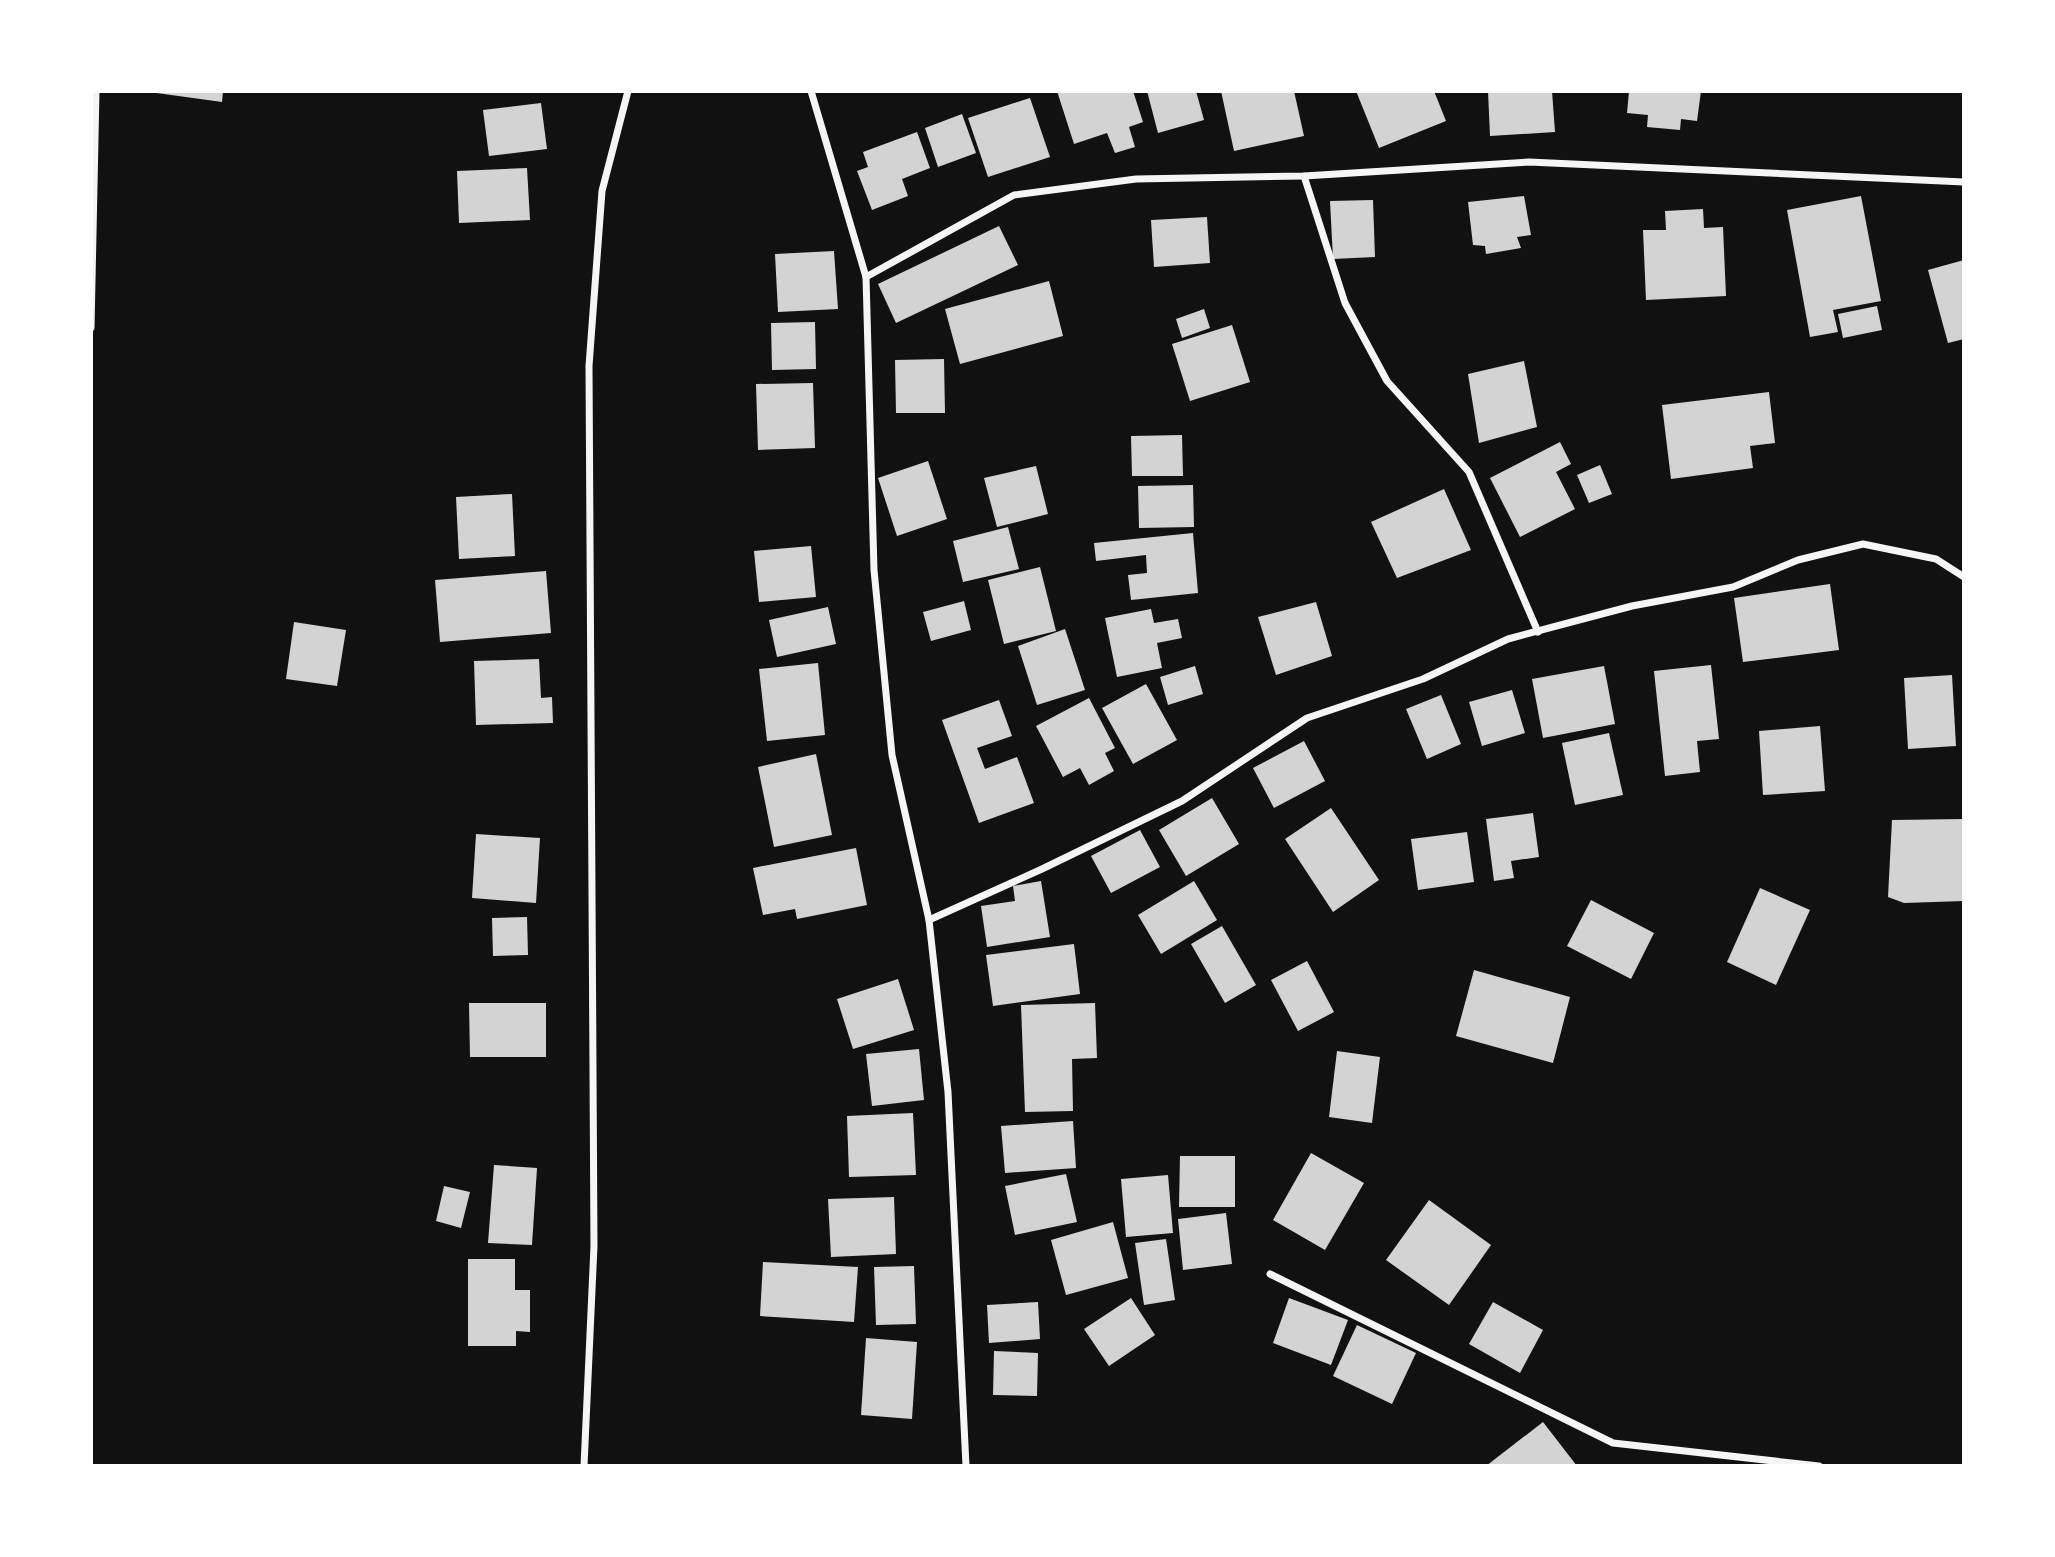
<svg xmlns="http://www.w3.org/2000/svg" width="2055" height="1557" font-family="Lato,sans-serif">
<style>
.building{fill:#d3d3d3}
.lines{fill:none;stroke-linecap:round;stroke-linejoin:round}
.minor{stroke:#f5f5f5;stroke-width:7}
</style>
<rect width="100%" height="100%" fill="#111"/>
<!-- building -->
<g class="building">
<path d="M 142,91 L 223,91 L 222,102 Z"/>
<path d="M 1057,91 L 1133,91 L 1143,122 L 1129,127 L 1135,147 L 1115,153 L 1107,133 L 1074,144 Z"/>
<path d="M 1147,91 L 1196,91 L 1204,120 L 1158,133 Z"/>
<path d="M 1221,91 L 1294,91 L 1304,136 L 1234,151 Z"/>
<path d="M 1356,91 L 1434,91 L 1446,121 L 1379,148 Z"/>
<path d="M 1488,91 L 1552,91 L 1555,132 L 1490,136 Z"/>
<path d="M 1629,91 L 1701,91 L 1697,121 L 1681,119 L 1680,130 L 1647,127 L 1648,115 L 1627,113 Z"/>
<path d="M 1030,98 L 1050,157 L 988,177 L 968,118 Z"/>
<path d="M 541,103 L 547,149 L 489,156 L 483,110 Z"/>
<path d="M 962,114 L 976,153 L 938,167 L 925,128 Z"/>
<path d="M 917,132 L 930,168 L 902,179 L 908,196 L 872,210 L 857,171 L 868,167 L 863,152 Z"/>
<path d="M 527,168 L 530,220 L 459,223 L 457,171 Z"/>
<path d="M 1524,196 L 1531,235 L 1517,237 L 1521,248 L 1486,254 L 1485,246 L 1473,245 L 1468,202 Z"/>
<path d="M 1861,196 L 1881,301 L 1833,310 L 1838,332 L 1810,337 L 1787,210 Z"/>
<path d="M 1373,200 L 1375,257 L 1333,259 L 1330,201 Z"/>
<path d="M 1703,209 L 1704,228 L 1723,227 L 1726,296 L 1646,300 L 1643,230 L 1666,230 L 1665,211 Z"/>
<path d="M 1207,217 L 1210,263 L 1154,267 L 1151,220 Z"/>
<path d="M 999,226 L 1018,265 L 896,323 L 878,284 Z"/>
<path d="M 834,251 L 838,309 L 778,312 L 775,254 Z"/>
<path d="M 1964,260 L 1964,339 L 1948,343 L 1928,270 Z"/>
<path d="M 1049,281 L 1063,336 L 960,364 L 945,309 Z"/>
<path d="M 1877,306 L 1882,330 L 1843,338 L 1838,314 Z"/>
<path d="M 1204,309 L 1210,328 L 1182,338 L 1176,319 Z"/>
<path d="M 815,322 L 816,369 L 772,370 L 771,323 Z"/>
<path d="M 1232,325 L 1250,382 L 1190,401 L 1172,344 Z"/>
<path d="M 944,359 L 945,413 L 896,413 L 895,360 Z"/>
<path d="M 1524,361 L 1537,427 L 1479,443 L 1468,374 Z"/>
<path d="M 813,383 L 815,448 L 758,450 L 756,384 Z"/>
<path d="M 1769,392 L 1775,443 L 1750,446 L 1753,468 L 1671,479 L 1662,405 Z"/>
<path d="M 1182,435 L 1183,476 L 1132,476 L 1131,436 Z"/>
<path d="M 1560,442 L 1571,464 L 1556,472 L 1575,509 L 1520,537 L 1490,478 Z"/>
<path d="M 928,461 L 947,519 L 897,536 L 878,478 Z"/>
<path d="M 1600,465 L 1612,494 L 1589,503 L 1577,475 Z"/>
<path d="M 1036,466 L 1048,514 L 997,527 L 984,478 Z"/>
<path d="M 1193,485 L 1194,527 L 1139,528 L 1138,486 Z"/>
<path d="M 1444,489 L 1471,550 L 1397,578 L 1371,522 Z"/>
<path d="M 512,494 L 515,556 L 459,559 L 456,497 Z"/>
<path d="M 1008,527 L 1019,569 L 963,582 L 953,541 Z"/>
<path d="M 1193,533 L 1198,593 L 1131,600 L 1128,575 L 1147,573 L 1146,555 L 1096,561 L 1094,543 Z"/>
<path d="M 811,546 L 816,597 L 759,602 L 754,551 Z"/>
<path d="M 1040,567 L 1056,631 L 1004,644 L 988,580 Z"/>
<path d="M 546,571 L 551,633 L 440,642 L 435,580 Z"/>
<path d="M 1830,584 L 1839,650 L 1743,662 L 1734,598 Z"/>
<path d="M 964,601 L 971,630 L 931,641 L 923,612 Z"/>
<path d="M 1316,602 L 1332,656 L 1276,675 L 1258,617 Z"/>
<path d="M 828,607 L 836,644 L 777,657 L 769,620 Z"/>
<path d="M 1151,609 L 1154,623 L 1178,619 L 1182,638 L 1157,643 L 1162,668 L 1117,677 L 1105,618 Z"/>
<path d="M 294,622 L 346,630 L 337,686 L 286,679 Z"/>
<path d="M 1065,629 L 1085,690 L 1037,705 L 1018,646 Z"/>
<path d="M 539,659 L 541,698 L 552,697 L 553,723 L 476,725 L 474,661 Z"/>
<path d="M 818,663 L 825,735 L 767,741 L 759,669 Z"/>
<path d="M 1711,665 L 1719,739 L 1697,741 L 1700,772 L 1665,776 L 1654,671 Z"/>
<path d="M 1195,666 L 1203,694 L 1168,705 L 1160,677 Z"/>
<path d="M 1604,666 L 1615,724 L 1543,738 L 1532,679 Z"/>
<path d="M 1952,675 L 1956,746 L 1908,749 L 1904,678 Z"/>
<path d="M 1146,684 L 1177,740 L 1133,764 L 1102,708 Z"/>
<path d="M 1512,690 L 1525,733 L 1482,746 L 1469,702 Z"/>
<path d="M 1441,695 L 1461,744 L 1427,759 L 1406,709 Z"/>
<path d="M 1089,698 L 1115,748 L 1105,753 L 1114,771 L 1089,785 L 1080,768 L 1063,777 L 1036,726 Z"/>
<path d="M 999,700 L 1012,736 L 977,748 L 985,769 L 1017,757 L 1034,803 L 979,823 L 942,720 Z"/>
<path d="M 1820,726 L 1825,791 L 1763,795 L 1759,731 Z"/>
<path d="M 1609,733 L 1623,795 L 1575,805 L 1562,743 Z"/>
<path d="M 1304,741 L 1325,781 L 1274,808 L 1253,768 Z"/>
<path d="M 816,754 L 832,835 L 774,847 L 758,767 Z"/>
<path d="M 1212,798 L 1239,844 L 1186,876 L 1159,830 Z"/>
<path d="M 1331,808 L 1379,880 L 1333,912 L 1285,839 Z"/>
<path d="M 1533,813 L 1539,857 L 1511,861 L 1514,878 L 1494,881 L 1486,819 Z"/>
<path d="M 1964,819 L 1964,901 L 1904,903 L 1888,897 L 1892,820 Z"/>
<path d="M 1140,830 L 1160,867 L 1111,893 L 1091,856 Z"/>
<path d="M 1467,832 L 1474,882 L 1418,890 L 1411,839 Z"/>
<path d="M 476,834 L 540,838 L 536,903 L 472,898 Z"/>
<path d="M 856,848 L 867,905 L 797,919 L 795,909 L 763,915 L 753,868 Z"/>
<path d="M 1041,881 L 1050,937 L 987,947 L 981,906 L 1015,901 L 1013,886 Z"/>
<path d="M 1194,881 L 1217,920 L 1161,954 L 1138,915 Z"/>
<path d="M 1760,888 L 1810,910 L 1776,985 L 1727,962 Z"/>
<path d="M 1591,900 L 1654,933 L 1631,979 L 1567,946 Z"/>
<path d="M 527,917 L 528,955 L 493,956 L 492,918 Z"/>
<path d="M 1222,926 L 1256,985 L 1225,1003 L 1191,944 Z"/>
<path d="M 1074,944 L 1080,994 L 993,1006 L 986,955 Z"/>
<path d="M 1307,961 L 1334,1012 L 1298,1031 L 1271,980 Z"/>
<path d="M 1474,970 L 1570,997 L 1553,1063 L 1456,1036 Z"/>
<path d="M 898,979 L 914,1030 L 853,1049 L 837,999 Z"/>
<path d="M 469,1003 L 546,1003 L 546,1057 L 470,1057 Z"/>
<path d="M 1095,1003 L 1097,1058 L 1072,1059 L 1073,1111 L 1025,1112 L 1021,1005 Z"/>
<path d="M 919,1049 L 924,1100 L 872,1106 L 866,1054 Z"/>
<path d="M 1337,1051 L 1380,1057 L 1372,1123 L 1329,1117 Z"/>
<path d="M 913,1113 L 916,1175 L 849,1177 L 847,1116 Z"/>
<path d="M 1073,1121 L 1076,1168 L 1005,1173 L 1001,1126 Z"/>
<path d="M 1311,1153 L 1364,1183 L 1325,1250 L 1273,1220 Z"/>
<path d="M 1180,1156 L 1235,1156 L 1235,1207 L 1179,1207 Z"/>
<path d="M 494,1165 L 537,1168 L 532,1245 L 488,1243 Z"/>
<path d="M 1066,1174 L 1077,1222 L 1015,1235 L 1005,1186 Z"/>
<path d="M 1168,1175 L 1173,1233 L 1126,1237 L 1121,1179 Z"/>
<path d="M 444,1186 L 470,1192 L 461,1228 L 436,1221 Z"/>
<path d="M 894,1197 L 896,1254 L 831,1257 L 828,1199 Z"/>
<path d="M 1429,1200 L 1491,1245 L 1449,1305 L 1386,1260 Z"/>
<path d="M 1226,1213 L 1232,1264 L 1183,1270 L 1178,1219 Z"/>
<path d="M 1113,1222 L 1128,1278 L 1066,1295 L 1051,1240 Z"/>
<path d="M 1166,1239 L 1175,1300 L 1144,1305 L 1135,1243 Z"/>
<path d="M 468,1259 L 515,1259 L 515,1290 L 530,1290 L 530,1332 L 516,1331 L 516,1346 L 468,1346 Z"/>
<path d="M 763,1262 L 858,1267 L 854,1322 L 760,1316 Z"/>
<path d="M 914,1266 L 916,1324 L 876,1325 L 874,1267 Z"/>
<path d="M 1131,1298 L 1155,1335 L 1109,1366 L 1084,1329 Z"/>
<path d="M 1289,1298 L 1348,1320 L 1331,1365 L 1273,1343 Z"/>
<path d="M 1038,1302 L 1040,1339 L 989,1343 L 987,1305 Z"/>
<path d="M 1493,1302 L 1543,1330 L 1520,1373 L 1469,1344 Z"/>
<path d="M 1357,1325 L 1416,1353 L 1392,1404 L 1333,1376 Z"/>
<path d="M 866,1338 L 917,1342 L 912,1419 L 861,1415 Z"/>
<path d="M 994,1351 L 1038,1353 L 1037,1396 L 993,1395 Z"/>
<path d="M 1543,1422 L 1577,1466 L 1486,1466 Z"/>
</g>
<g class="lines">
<!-- minor -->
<g class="minor">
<path d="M 811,91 L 866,277 L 874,570 L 892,755 L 929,920 L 948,1092 L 966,1466"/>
<path d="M 1304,176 L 1345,303 L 1387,381 L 1469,472 L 1538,632"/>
<path d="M 866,277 L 1014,195 L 1136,179 L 1304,176 L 1529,162 L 1964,182"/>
<path d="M 91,328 L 96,91"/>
<path d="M 929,920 L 1042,869 L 1182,801 L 1307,718 L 1423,679 L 1508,639 L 1632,606 L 1733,587 L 1798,560 L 1863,544 L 1936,559 L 1964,577"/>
<path d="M 1270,1274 L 1613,1443 L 1819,1466"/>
<path d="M 584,1466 L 594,1246 L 589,366 L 602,191 L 628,91"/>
</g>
</g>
<!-- border -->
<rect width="2055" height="1557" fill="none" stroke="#ffffff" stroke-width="186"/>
</svg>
